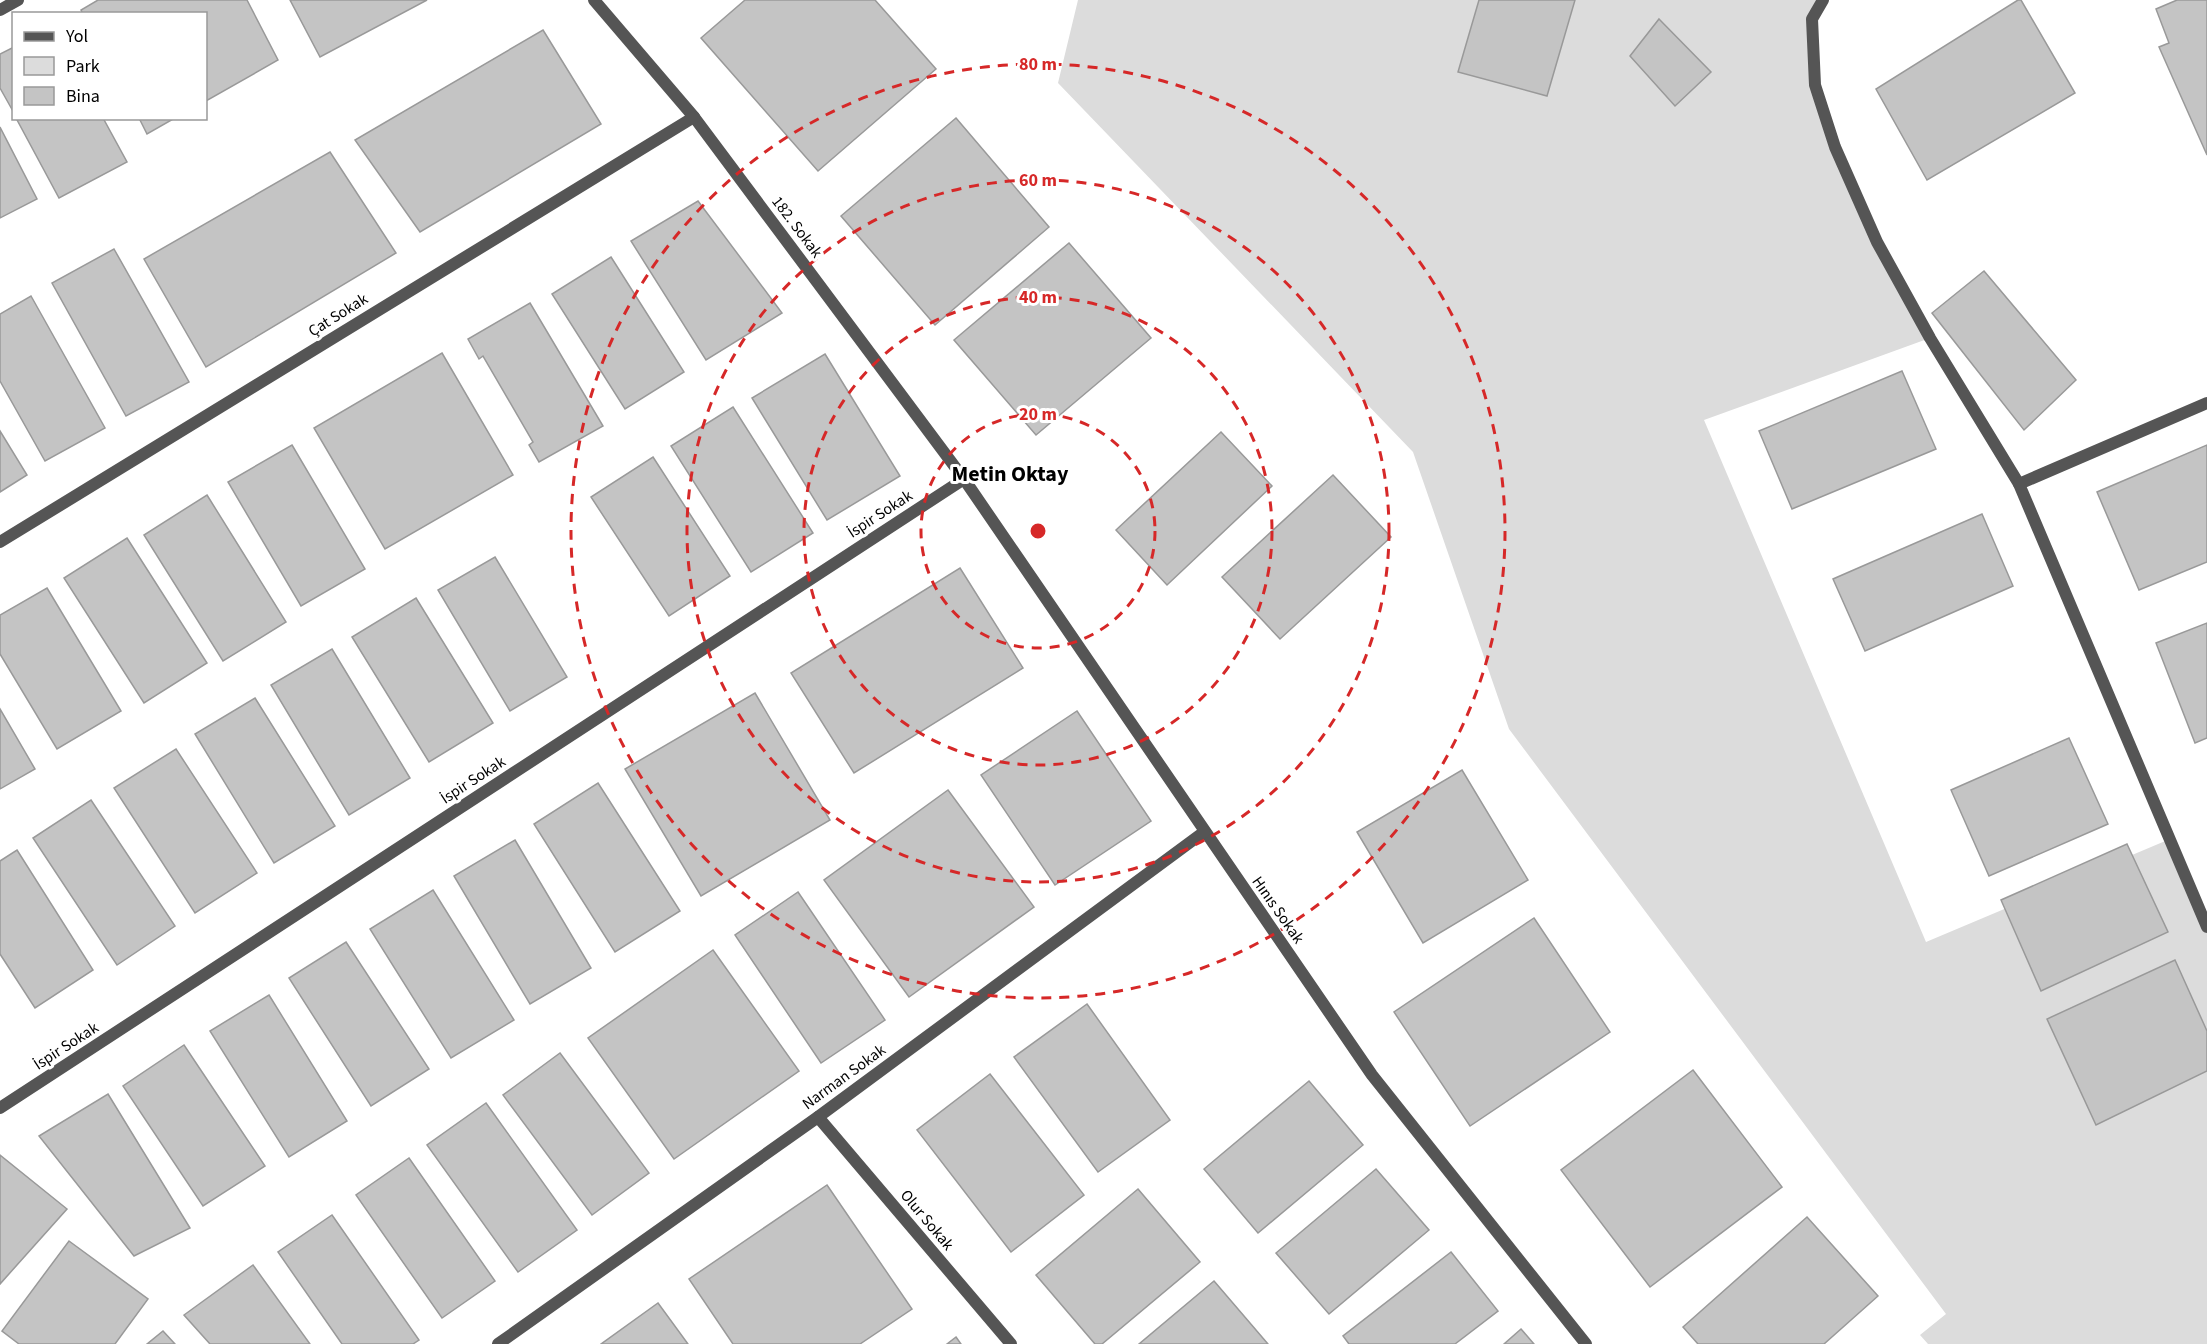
<svg xmlns="http://www.w3.org/2000/svg" width="2207" height="1344" font-family="'Source Sans 3',sans-serif">
<style>
.green{fill:#dcdcdc}
.building{fill:#c4c4c4;stroke:#999;stroke-width:1.5}
.lines{fill:none;stroke-linecap:round;stroke-linejoin:round}
.street{stroke:#555;stroke-width:12}
.ring{fill:none;stroke:#d62828;stroke-width:3;stroke-dasharray:10 8}
.labels{text-anchor:middle;dominant-baseline:central;stroke-width:6;stroke-linejoin:round;paint-order:stroke}
.street-label{font-size:16px;fill:#000;stroke:#fff}
.district-label{font-size:22px;font-weight:bold;fill:#000;stroke:#fff}
.centre{fill:#d62828;stroke:#fff;stroke-width:3}
.ring-label{font-size:18px;text-anchor:middle;font-weight:bold;fill:#d62828;stroke:#fff;stroke-width:6;stroke-linejoin:round;paint-order:stroke}
</style>
<rect width="100%" height="100%" fill="#fff"/>
<!-- green -->
<path class="green" d="M 1078,0 L 1823,0 L 1812,19 L 1815,84 L 1835,147 L 1930,338 L 1704,420 L 1926,942 L 2170,839 L 2207,927 L 2207,1344 L 1928,1344 L 1920,1335 L 1946,1314 L 1509,729 L 1413,452 L 1058,83 Z"/>
<!-- building -->
<g class="building">
<path d="M 98,0 L 247,0 L 278,60 L 206,101 L 206,14 L 83,14 L 81,10 Z"/>
<path d="M 290,0 L 427,0 L 320,57 Z"/>
<path d="M 745,0 L 875,0 L 936,69 L 818,171 L 701,38 Z"/>
<path d="M 1479,0 L 1575,0 L 1547,96 L 1458,72 Z"/>
<path d="M 2018,0 L 2021,0 L 2075,93 L 1927,180 L 1876,89 Z"/>
<path d="M 2177,0 L 2207,0 L 2207,155 L 2159,47 L 2169,43 L 2156,9 Z"/>
<path d="M 1659,19 L 1711,72 L 1675,106 L 1630,56 Z"/>
<path d="M 543,30 L 601,124 L 420,232 L 355,140 Z"/>
<path d="M 14,47 L 14,113 L 0,88 L 0,54 Z"/>
<path d="M 16,118 L 103,118 L 127,162 L 59,198 Z"/>
<path d="M 139,118 L 175,118 L 147,134 Z"/>
<path d="M 956,118 L 1049,227 L 935,325 L 841,216 Z"/>
<path d="M 0,127 L 37,199 L 0,218 Z"/>
<path d="M 330,152 L 396,253 L 206,367 L 144,259 Z"/>
<path d="M 698,201 L 782,313 L 706,360 L 631,241 Z"/>
<path d="M 1069,243 L 1151,338 L 1036,435 L 954,340 Z"/>
<path d="M 114,249 L 189,382 L 126,416 L 52,283 Z"/>
<path d="M 611,257 L 684,372 L 625,409 L 552,294 Z"/>
<path d="M 1984,271 L 2076,380 L 2024,430 L 1932,313 Z"/>
<path d="M 31,296 L 105,428 L 45,461 L 0,381 L 0,314 Z"/>
<path d="M 530,303 L 603,426 L 539,462 L 529,445 L 533,442 L 483,356 L 479,359 L 468,339 Z"/>
<path d="M 442,353 L 513,475 L 385,549 L 314,428 Z"/>
<path d="M 825,354 L 900,476 L 827,520 L 752,398 Z"/>
<path d="M 1902,371 L 1936,449 L 1792,509 L 1759,431 Z"/>
<path d="M 733,407 L 813,533 L 751,572 L 671,446 Z"/>
<path d="M 0,431 L 27,475 L 0,492 Z"/>
<path d="M 1221,432 L 1272,486 L 1167,585 L 1116,530 Z"/>
<path d="M 292,445 L 365,569 L 301,606 L 228,482 Z"/>
<path d="M 2207,445 L 2207,562 L 2139,590 L 2097,492 Z"/>
<path d="M 653,457 L 730,576 L 669,616 L 591,497 Z"/>
<path d="M 1333,475 L 1391,537 L 1280,639 L 1222,577 Z"/>
<path d="M 207,495 L 286,622 L 223,661 L 144,535 Z"/>
<path d="M 1982,514 L 2013,586 L 1865,651 L 1833,579 Z"/>
<path d="M 127,538 L 207,663 L 144,703 L 64,578 Z"/>
<path d="M 495,557 L 567,677 L 510,711 L 438,590 Z"/>
<path d="M 960,568 L 1023,668 L 854,773 L 791,673 Z"/>
<path d="M 47,588 L 121,711 L 57,749 L 0,654 L 0,615 Z"/>
<path d="M 416,598 L 493,723 L 429,762 L 352,637 Z"/>
<path d="M 2207,623 L 2207,738 L 2195,743 L 2156,643 Z"/>
<path d="M 332,649 L 410,778 L 349,815 L 271,685 Z"/>
<path d="M 755,693 L 830,820 L 701,896 L 625,769 Z"/>
<path d="M 255,698 L 335,826 L 274,863 L 195,734 Z"/>
<path d="M 0,709 L 35,769 L 0,789 Z"/>
<path d="M 1077,711 L 1151,821 L 1055,885 L 981,775 Z"/>
<path d="M 2069,738 L 2108,824 L 1989,876 L 1951,790 Z"/>
<path d="M 176,749 L 257,873 L 195,913 L 114,788 Z"/>
<path d="M 1462,770 L 1528,880 L 1423,943 L 1357,832 Z"/>
<path d="M 598,783 L 680,911 L 615,952 L 534,824 Z"/>
<path d="M 948,790 L 1034,907 L 909,997 L 824,880 Z"/>
<path d="M 91,800 L 175,926 L 117,965 L 33,838 Z"/>
<path d="M 515,840 L 591,968 L 530,1004 L 454,876 Z"/>
<path d="M 2127,844 L 2168,932 L 2041,991 L 2001,900 Z"/>
<path d="M 17,850 L 93,970 L 35,1008 L 0,954 L 0,861 Z"/>
<path d="M 433,890 L 514,1020 L 451,1058 L 370,929 Z"/>
<path d="M 798,892 L 885,1020 L 821,1063 L 735,935 Z"/>
<path d="M 1534,918 L 1610,1032 L 1470,1126 L 1394,1012 Z"/>
<path d="M 346,942 L 429,1069 L 371,1106 L 289,978 Z"/>
<path d="M 713,950 L 799,1071 L 674,1159 L 588,1038 Z"/>
<path d="M 2175,960 L 2207,1031 L 2207,1071 L 2096,1125 L 2047,1019 Z"/>
<path d="M 269,995 L 347,1121 L 289,1157 L 210,1031 Z"/>
<path d="M 1087,1004 L 1170,1120 L 1098,1172 L 1014,1057 Z"/>
<path d="M 184,1045 L 265,1166 L 203,1206 L 123,1086 Z"/>
<path d="M 560,1053 L 649,1173 L 592,1215 L 503,1095 Z"/>
<path d="M 1693,1070 L 1782,1187 L 1650,1287 L 1561,1170 Z"/>
<path d="M 990,1074 L 1084,1195 L 1011,1252 L 917,1130 Z"/>
<path d="M 1309,1081 L 1363,1145 L 1258,1233 L 1204,1169 Z"/>
<path d="M 108,1094 L 190,1228 L 134,1256 L 39,1136 Z"/>
<path d="M 486,1103 L 577,1230 L 518,1272 L 427,1145 Z"/>
<path d="M 0,1155 L 67,1209 L 0,1284 Z"/>
<path d="M 409,1158 L 495,1281 L 442,1318 L 356,1195 Z"/>
<path d="M 1376,1169 L 1429,1230 L 1329,1314 L 1276,1253 Z"/>
<path d="M 827,1185 L 912,1309 L 860,1344 L 733,1344 L 689,1279 Z"/>
<path d="M 1138,1189 L 1200,1262 L 1102,1344 L 1095,1344 L 1036,1275 Z"/>
<path d="M 332,1215 L 419,1340 L 413,1344 L 342,1344 L 278,1252 Z"/>
<path d="M 1807,1217 L 1878,1296 L 1824,1344 L 1698,1344 L 1683,1327 Z"/>
<path d="M 69,1241 L 148,1299 L 115,1344 L 19,1344 L 2,1331 Z"/>
<path d="M 1451,1252 L 1498,1311 L 1455,1344 L 1349,1344 L 1343,1336 Z"/>
<path d="M 253,1265 L 310,1344 L 210,1344 L 184,1315 Z"/>
<path d="M 1214,1281 L 1268,1344 L 1139,1344 Z"/>
<path d="M 658,1303 L 688,1344 L 601,1344 Z"/>
<path d="M 1521,1329 L 1534,1344 L 1504,1344 Z"/>
<path d="M 163,1331 L 175,1344 L 147,1344 Z"/>
<path d="M 956,1337 L 961,1344 L 947,1344 Z"/>
</g>
<g class="lines">
<!-- street -->
<g class="street">
<path d="M 594,0 L 694,117 L 964,479 L 1372,1075 L 1586,1344"/>
<path d="M 1823,0 L 1812,19 L 1815,85 L 1835,147 L 1877,242 L 1930,338 L 2019,484"/>
<path d="M 0,10 L 18,0"/>
<path d="M 2207,403 L 2019,484 L 2207,927"/>
<path d="M 0,542 L 694,117"/>
<path d="M 0,1108 L 964,479"/>
<path d="M 818,1117 L 1011,1344"/>
<path d="M 498,1344 L 818,1117 L 1204,832"/>
</g>
</g>
<!-- distance rings -->
<g class="ring">
<circle cx="1038" cy="531" r="117"/>
<circle cx="1038" cy="531" r="234"/>
<circle cx="1038" cy="531" r="351"/>
<circle cx="1038" cy="531" r="467"/>
</g>
<g class="labels">
<!-- street labels -->
<g class="street-label">
<text transform="translate(797 227) rotate(53)">182. Sokak</text>
<text transform="translate(338 315) rotate(-32)">Çat Sokak</text>
<text transform="translate(880 514) rotate(-33)">İspir Sokak</text>
<text transform="translate(473 780) rotate(-33)">İspir Sokak</text>
<text transform="translate(1278 910) rotate(55)">Hınıs Sokak</text>
<text transform="translate(66 1046) rotate(-33)">İspir Sokak</text>
<text transform="translate(844 1077) rotate(-36)">Narman Sokak</text>
<text transform="translate(927 1220) rotate(50)">Olur Sokak</text>
</g>
<!-- district labels -->
<g class="district-label">
<text x="1010" y="474">Metin Oktay</text>
</g>
</g>
<circle cx="1038" cy="531" r="9" class="centre"/>
<g class="ring-label">
<text x="1038" y="70">80 m</text>
<text x="1038" y="186">60 m</text>
<text x="1038" y="303">40 m</text>
<text x="1038" y="420">20 m</text>
</g>
<!-- legend -->
<rect x="12" y="12" width="195" height="108" fill="#ffffff" stroke="#999999" stroke-width="1.5"/>
<rect x="24" y="32" width="30" height="9" fill="#555555" stroke="#999999" stroke-width="1.5"/>
<text x="66" y="42" font-size="18" fill="#000000">Yol</text>
<rect x="24" y="57" width="30" height="18" fill="#dcdcdc" stroke="#999999" stroke-width="1.5"/>
<text x="66" y="72" font-size="18" fill="#000000">Park</text>
<rect x="24" y="87" width="30" height="18" fill="#c4c4c4" stroke="#999999" stroke-width="1.5"/>
<text x="66" y="102" font-size="18" fill="#000000">Bina</text>
</svg>
